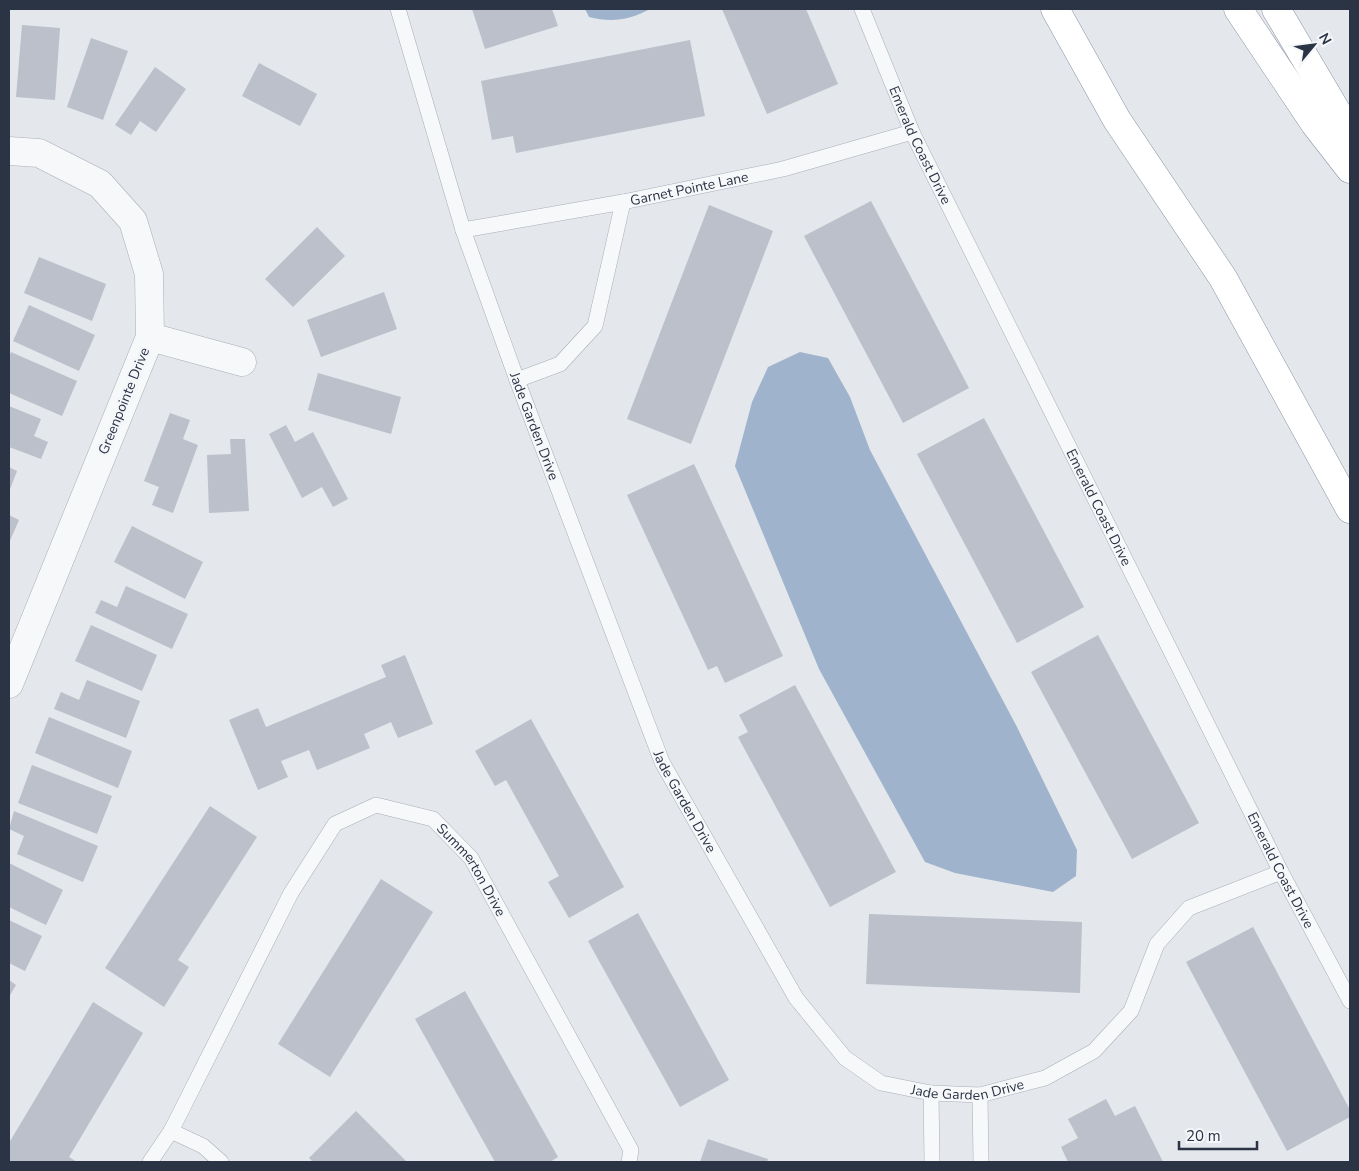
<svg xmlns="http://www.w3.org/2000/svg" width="1359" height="1171" font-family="'Nunito Sans',sans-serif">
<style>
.water{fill:#9fb4cc}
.building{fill:#bbc0ca}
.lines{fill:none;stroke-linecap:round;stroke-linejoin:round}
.service-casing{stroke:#a9aeb7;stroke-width:16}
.minor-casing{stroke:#a9aeb7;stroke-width:29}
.motorway-casing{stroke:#8b94a3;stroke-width:29}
.service{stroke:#f7f8fa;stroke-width:15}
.minor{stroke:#f7f8fa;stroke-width:28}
.motorway{stroke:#fff;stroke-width:28}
.labels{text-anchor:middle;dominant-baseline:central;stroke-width:5;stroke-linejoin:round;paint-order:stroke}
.street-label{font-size:14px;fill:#2b3445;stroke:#f4f6f9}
</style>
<rect width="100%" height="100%" fill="#e4e7ec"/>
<!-- water -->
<g class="water">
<path d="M 585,9 L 650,9 C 630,20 611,23 589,17 Z"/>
<path d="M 800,352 L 828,358 L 850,397 L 870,450 L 1017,727 L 1077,850 L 1076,876 L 1053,892 L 955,873 L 925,862 L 819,669 L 735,466 L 752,402 L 768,367 Z"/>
</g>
<!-- building -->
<g class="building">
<path d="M 472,9 L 552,9 L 558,26 L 485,49 Z"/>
<path d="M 722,9 L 806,9 L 838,84 L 767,114 Z"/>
<path d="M 22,25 L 60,28 L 55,100 L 16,97 Z"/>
<path d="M 91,38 L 128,51 L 103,120 L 67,107 Z"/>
<path d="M 690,40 L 705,116 L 516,153 L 513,136 L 492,140 L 481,81 Z"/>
<path d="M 259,63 L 317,94 L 300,126 L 242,96 Z"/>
<path d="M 155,67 L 186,89 L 156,132 L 140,121 L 131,135 L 115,125 Z"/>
<path d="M 871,201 L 969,388 L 903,423 L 804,236 Z"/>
<path d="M 709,205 L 773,231 L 691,444 L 627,419 Z"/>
<path d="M 317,227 L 345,256 L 293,307 L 265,279 Z"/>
<path d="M 39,257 L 106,284 L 92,321 L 24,293 Z"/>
<path d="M 384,292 L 397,329 L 321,357 L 307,320 Z"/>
<path d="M 29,305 L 95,335 L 79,371 L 13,341 Z"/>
<path d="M 11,352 L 77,381 L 62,416 L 9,393 L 9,357 Z"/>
<path d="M 318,373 L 401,397 L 391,434 L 308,410 Z"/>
<path d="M 9,406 L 41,419 L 34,436 L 48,442 L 41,459 L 9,447 Z"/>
<path d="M 170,413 L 190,420 L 183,439 L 198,445 L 173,513 L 152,505 L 159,487 L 144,481 Z"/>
<path d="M 984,418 L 1084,607 L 1017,643 L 917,454 Z"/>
<path d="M 286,425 L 295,442 L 313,432 L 348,499 L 333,507 L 322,487 L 302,498 L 269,434 Z"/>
<path d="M 230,439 L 245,439 L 249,511 L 209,513 L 207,455 L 231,454 Z"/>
<path d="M 694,464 L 783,656 L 725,683 L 717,666 L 708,670 L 627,495 Z"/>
<path d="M 9,467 L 17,471 L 9,492 Z"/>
<path d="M 9,515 L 19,520 L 9,543 Z"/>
<path d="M 132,526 L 203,562 L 185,599 L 114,562 Z"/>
<path d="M 126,586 L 188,614 L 172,649 L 95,613 L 101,600 L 117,607 Z"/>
<path d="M 91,625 L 157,655 L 142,691 L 75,661 Z"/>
<path d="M 1098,635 L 1199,823 L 1132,859 L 1031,672 Z"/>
<path d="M 405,655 L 433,724 L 398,738 L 391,722 L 364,734 L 370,748 L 317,770 L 309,750 L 281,761 L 288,777 L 258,790 L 229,720 L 258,708 L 266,727 L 386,677 L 381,665 Z"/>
<path d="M 87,680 L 140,701 L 126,738 L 54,709 L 61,692 L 79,700 Z"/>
<path d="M 795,685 L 896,872 L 830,907 L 738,737 L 748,732 L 739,715 Z"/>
<path d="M 49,717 L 132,751 L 118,788 L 35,753 Z"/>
<path d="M 531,719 L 624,887 L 569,918 L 548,882 L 559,876 L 506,780 L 495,786 L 475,751 Z"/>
<path d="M 32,765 L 112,796 L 97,834 L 18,803 Z"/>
<path d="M 210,806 L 257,837 L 178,960 L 189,967 L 164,1007 L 105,968 Z"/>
<path d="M 14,811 L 98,846 L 83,882 L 17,854 L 24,836 L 9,829 Z"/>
<path d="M 9,863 L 63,890 L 46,925 L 9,907 Z"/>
<path d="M 381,879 L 433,912 L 330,1077 L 278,1044 Z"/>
<path d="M 638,913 L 729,1080 L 680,1107 L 588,941 Z"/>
<path d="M 869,914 L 1082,922 L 1080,993 L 866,984 Z"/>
<path d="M 9,920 L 42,936 L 25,971 L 9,963 Z"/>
<path d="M 1253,927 L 1350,1110 L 1350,1117 L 1287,1151 L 1186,962 Z"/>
<path d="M 9,980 L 16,985 L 9,997 Z"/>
<path d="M 465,991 L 558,1157 L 550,1162 L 495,1162 L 415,1019 Z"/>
<path d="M 93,1002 L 143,1033 L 69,1157 L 77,1162 L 9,1162 L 9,1143 Z"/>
<path d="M 1106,1099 L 1115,1116 L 1135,1106 L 1163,1162 L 1068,1162 L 1061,1147 L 1078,1138 L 1068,1119 Z"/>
<path d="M 356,1111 L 407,1162 L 313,1162 L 309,1158 Z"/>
<path d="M 708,1139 L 768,1159 L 767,1162 L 700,1162 Z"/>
</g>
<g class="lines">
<defs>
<g id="service">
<path id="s1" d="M 398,9 L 463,230 L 517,380 L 662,762 L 796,998 L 845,1058 L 881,1083 L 931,1093 L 980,1095 L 1045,1078 L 1094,1051 L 1131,1011 L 1157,944 L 1189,908 L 1281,872"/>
<path id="s2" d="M 862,9 L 912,132 L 1281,872 L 1350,1001"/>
<path id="s3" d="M 463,230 L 623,202 L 783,169 L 912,132"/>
<path d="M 517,380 L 560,364 L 595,326 L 623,202"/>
<path d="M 931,1093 L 932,1162"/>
<path d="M 980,1095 L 981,1162"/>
<path d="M 171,1131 L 203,1146 L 221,1162"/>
<path id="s4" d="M 150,1162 L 171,1131 L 291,893 L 335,824 L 376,805 L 433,819 L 471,858 L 631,1150 L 629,1162"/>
</g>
<g id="minor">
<path d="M 9,151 L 39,153 L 100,184 L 133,221 L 149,274 L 150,337 L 9,684"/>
<path d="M 150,337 L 242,362"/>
</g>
<g id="motorway">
<path d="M 1055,9 L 1117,120 L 1223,278 L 1350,509"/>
<path d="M 1238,9 L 1315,124 L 1350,169"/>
<path d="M 1276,9 L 1350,134"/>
</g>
</defs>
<!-- service casing -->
<use href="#service" class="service-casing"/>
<!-- minor casing -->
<use href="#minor" class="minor-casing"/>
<!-- motorway casing -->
<use href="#motorway" class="motorway-casing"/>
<!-- service -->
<use href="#service" class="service"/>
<!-- minor -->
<use href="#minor" class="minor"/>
<!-- motorway -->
<use href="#motorway" class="motorway"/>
</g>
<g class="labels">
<!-- street labels -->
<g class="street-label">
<text stroke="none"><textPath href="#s2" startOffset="148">Emerald Coast Drive</textPath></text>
<text stroke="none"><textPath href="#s3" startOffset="230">Garnet Pointe Lane</textPath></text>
<text transform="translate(124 401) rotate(-68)">Greenpointe Drive</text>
<text stroke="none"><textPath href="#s1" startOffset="439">Jade Garden Drive</textPath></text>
<text stroke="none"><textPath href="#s2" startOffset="552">Emerald Coast Drive</textPath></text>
<text stroke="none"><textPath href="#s1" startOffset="844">Jade Garden Drive</textPath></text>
<text stroke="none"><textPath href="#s4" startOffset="554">Summerton Drive</textPath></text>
<text stroke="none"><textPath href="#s2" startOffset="958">Emerald Coast Drive</textPath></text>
<text stroke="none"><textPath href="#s1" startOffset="1279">Jade Garden Drive</textPath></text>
</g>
</g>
<!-- border -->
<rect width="1359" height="1171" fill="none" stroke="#2b3445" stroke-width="20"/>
<!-- north arrow -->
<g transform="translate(1314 45) rotate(61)" stroke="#f4f6f9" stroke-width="4" paint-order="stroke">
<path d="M0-4L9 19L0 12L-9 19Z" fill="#2b3445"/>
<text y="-8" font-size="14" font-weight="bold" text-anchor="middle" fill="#2b3445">N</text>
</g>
<!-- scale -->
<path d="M1179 1141v8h78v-8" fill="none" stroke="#2b3445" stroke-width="2.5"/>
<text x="1186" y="1141" font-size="15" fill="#2b3445" stroke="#f4f6f9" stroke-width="4" paint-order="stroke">20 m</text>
</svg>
